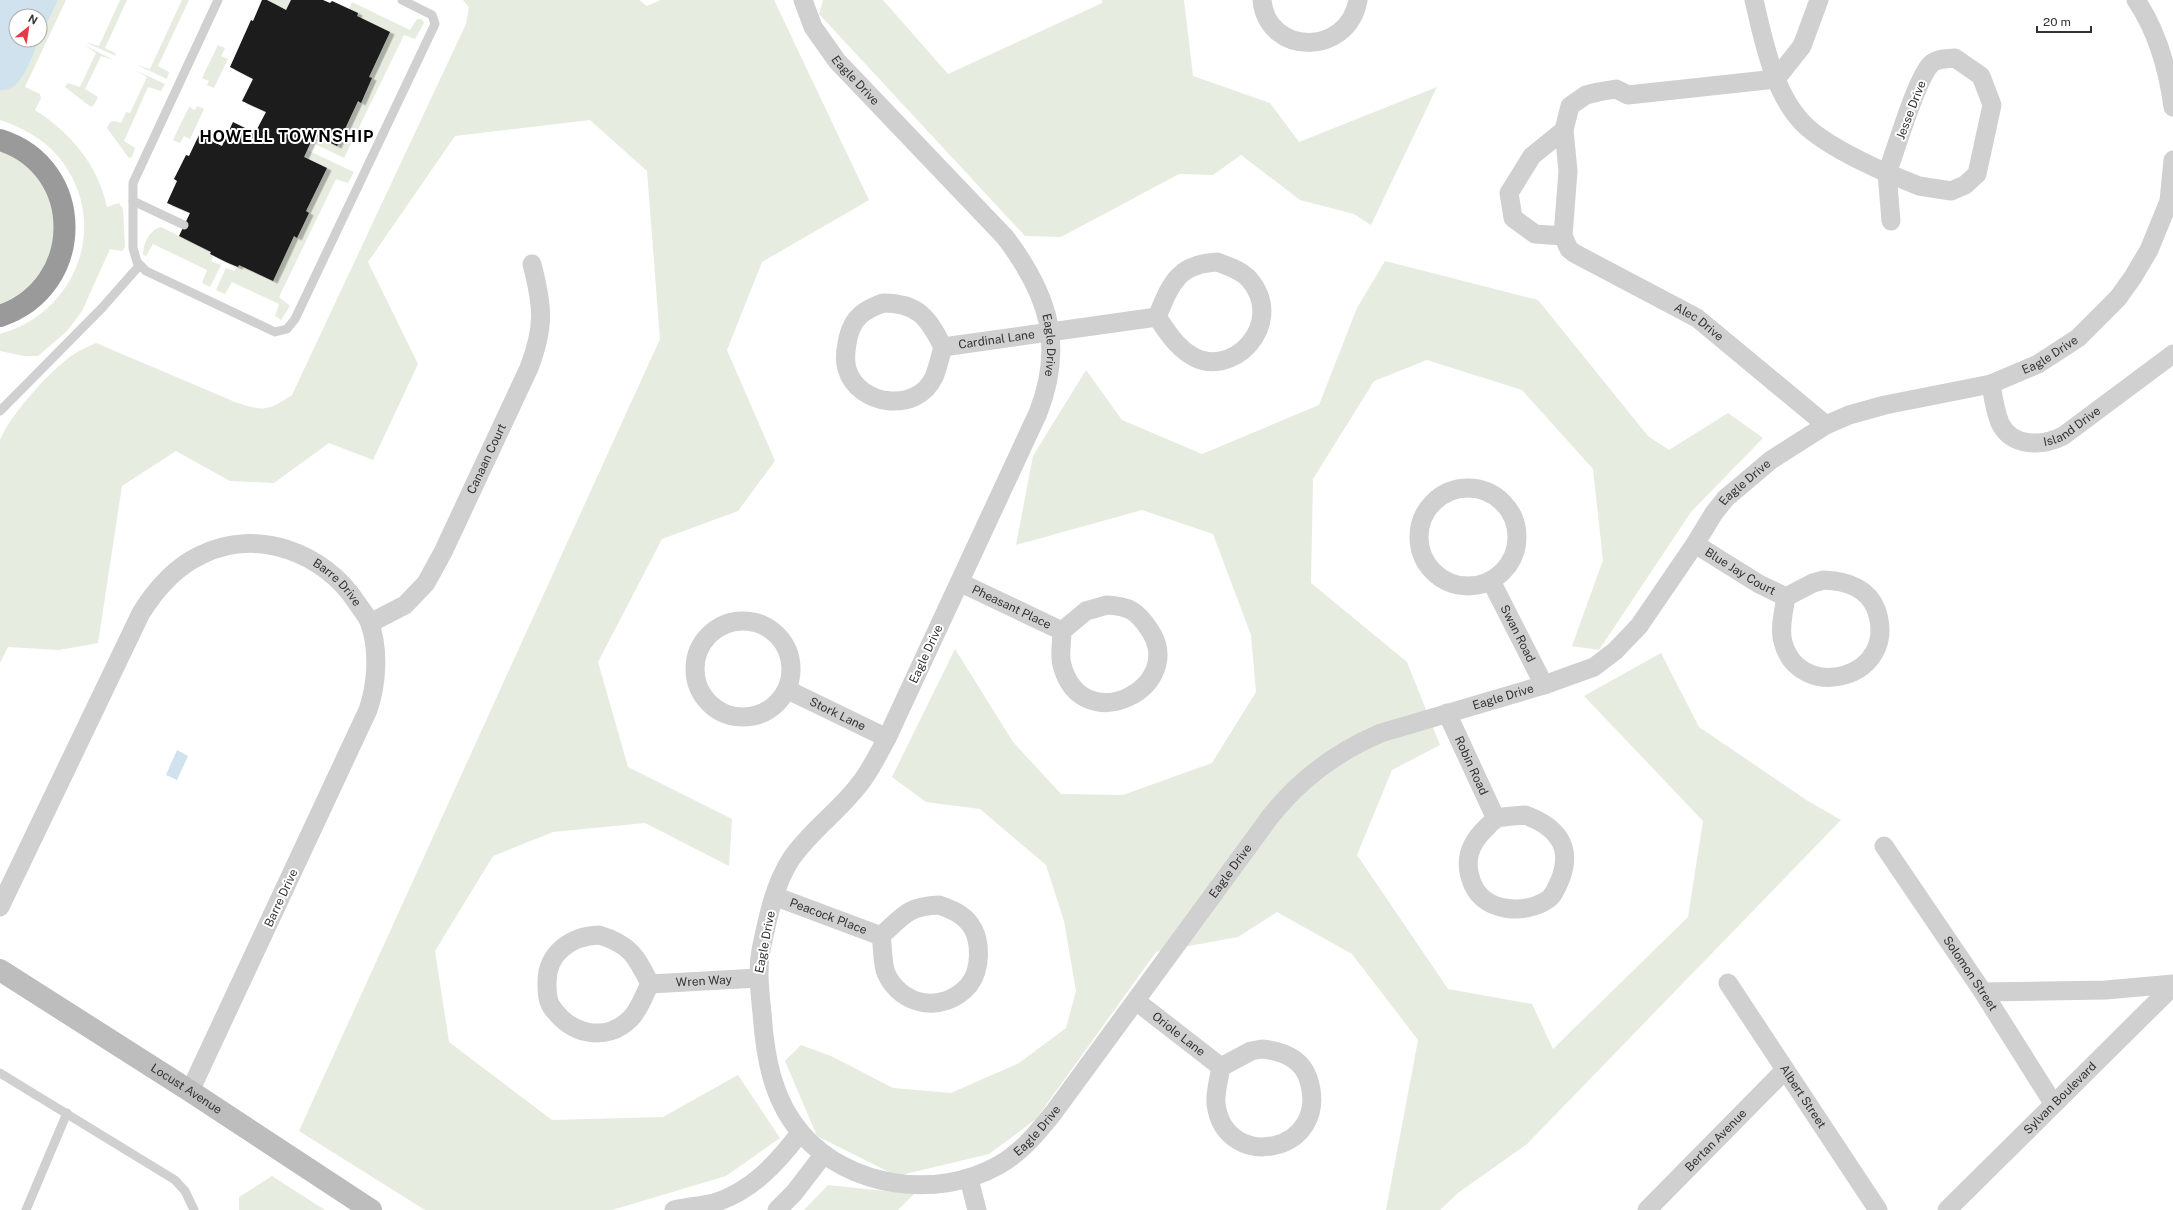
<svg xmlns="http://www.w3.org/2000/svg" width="2173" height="1210" font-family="'Public Sans',sans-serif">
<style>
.green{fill:#e6ecdf;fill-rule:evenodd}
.water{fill:#cfe2ee}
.building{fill:#1a1a1a;filter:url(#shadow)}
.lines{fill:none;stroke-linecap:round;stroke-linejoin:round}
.lane{stroke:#d0d0d0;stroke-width:9}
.street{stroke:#d0d0d0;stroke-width:19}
.secondary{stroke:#bdbdbd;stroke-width:22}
.highway{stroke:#9a9a9a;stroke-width:22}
.labels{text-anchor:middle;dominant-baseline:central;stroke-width:4;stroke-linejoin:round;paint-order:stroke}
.street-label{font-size:12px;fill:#333;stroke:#fff}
.district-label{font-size:16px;font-weight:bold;letter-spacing:1px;fill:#000;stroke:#fff}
</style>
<defs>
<filter id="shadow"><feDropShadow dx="4.5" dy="2.5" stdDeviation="0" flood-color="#0004"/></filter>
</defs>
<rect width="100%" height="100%" fill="#fff"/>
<!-- green -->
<g class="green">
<path d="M 0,0 L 66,0 L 25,87 L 40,94 L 41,98 L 35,110 C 71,133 98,165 107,207 L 119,203 L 123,209 L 125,247 L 122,251 L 110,249 L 82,311 L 67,331 L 38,356 L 24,356 L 0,351 L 0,334 C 79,312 112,219 57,155 C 42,138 21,127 0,120 ZM 16,16 L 40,16 L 40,40 L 16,40 Z"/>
<path d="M 120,0 L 127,0 L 105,48 L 115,53 L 116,56 L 85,42 L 99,46 Z"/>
<path d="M 182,0 L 189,0 L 158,66 L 169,72 L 167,79 L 137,65 L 150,69 Z"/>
<path d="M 267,0 L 291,0 L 286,10 Z"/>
<path d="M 463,0 L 639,0 L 647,6 L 661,0 L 774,0 L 869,200 L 762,262 L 727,350 L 775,461 L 738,511 L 662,539 L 598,662 L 628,767 L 732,819 L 729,866 L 645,823 L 553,832 L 493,856 L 435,951 L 449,1042 L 552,1120 L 663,1117 L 738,1075 L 780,1138 L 726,1176 L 612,1210 L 425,1210 L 299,1131 L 660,339 L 647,171 L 590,120 L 455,136 L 368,262 L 418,364 L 373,460 L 329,443 L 274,483 L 230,481 L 176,451 L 122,486 L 98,643 L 59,650 L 8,647 L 0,663 L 0,440 C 11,414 48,373 71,356 C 78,351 88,347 96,343 L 235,402 C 263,411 267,412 292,395 L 466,24 L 469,7 Z"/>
<path d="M 823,0 L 883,0 L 948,74 L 1102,3 L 1102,0 L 1184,0 L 1193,76 L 1270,103 L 1299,142 L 1437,87 L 1371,225 L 1354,214 L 1300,200 L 1241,155 L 1213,175 L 1179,174 L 1061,237 L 1025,236 L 819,14 Z"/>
<path d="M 352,2 L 410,30 L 417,19 L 422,19 L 424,23 L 415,39 L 404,35 L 344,158 L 311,142 L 314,135 L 337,146 L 358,101 L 361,102 L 372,78 L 369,77 L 390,33 L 357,16 L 349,9 Z"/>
<path d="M 84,45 L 114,60 L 101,56 L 85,89 L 98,97 L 94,105 L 91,107 L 65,87 L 68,83 L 80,87 L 96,53 Z"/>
<path d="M 218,45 L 225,48 L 221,56 L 228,59 L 214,88 L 207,85 L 209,81 L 202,78 Z"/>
<path d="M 135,70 L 165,84 L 161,91 L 148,87 L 124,141 L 135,148 L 132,157 L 129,158 L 107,128 L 110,122 L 115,121 L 121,123 L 126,112 L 130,113 L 147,77 Z"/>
<path d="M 197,106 L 204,109 L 190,139 L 184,136 L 180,143 L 173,140 L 189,107 L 195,110 Z"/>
<path d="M 0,149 L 26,164 L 48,191 L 56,221 L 52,254 L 31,287 L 0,305 Z"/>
<path d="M 307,150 L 354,172 L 348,183 L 336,179 L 279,297 L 290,306 L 281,320 L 275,316 L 279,304 L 232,282 L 225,294 L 216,290 L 226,268 L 234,271 L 239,265 L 273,281 L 294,236 L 297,237 L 309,213 L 306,211 L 327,168 L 304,157 Z"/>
<path d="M 161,227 L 211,252 L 210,254 L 213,256 L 211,261 L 221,265 L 210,287 L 202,283 L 207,270 L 153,244 L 146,256 L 143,255 C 143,243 149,230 161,227 Z"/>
<path d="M 1385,261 L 1538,300 L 1648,436 L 1669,450 L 1728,413 L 1763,438 L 1691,512 L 1599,650 L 1572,646 L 1603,560 L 1593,469 L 1522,390 L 1427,360 L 1374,381 L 1313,479 L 1311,583 L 1407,662 L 1440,745 L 1392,770 L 1357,855 L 1448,989 L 1532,1004 L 1553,1049 L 1688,917 L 1703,821 L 1584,696 L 1661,653 L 1699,727 L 1808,801 L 1841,820 L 1527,1144 L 1458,1193 L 1440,1210 L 1386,1210 L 1418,1040 L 1352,954 L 1277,912 L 1238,937 L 1156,952 L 1036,1119 L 989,1154 L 897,1176 L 817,1136 L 785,1061 L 801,1045 L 831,1056 L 893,1088 L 951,1093 L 1019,1063 L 1066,1028 L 1076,991 L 1064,921 L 1046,865 L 980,809 L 926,802 L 892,777 L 955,649 L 1013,742 L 1061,794 L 1123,795 L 1212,763 L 1256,692 L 1251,635 L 1213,534 L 1142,510 L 1016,545 L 1033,456 L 1086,370 L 1122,420 L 1202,454 L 1319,405 L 1357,308 Z"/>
<path d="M 272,1176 L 325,1210 L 239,1210 L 239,1197 Z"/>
<path d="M 828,1185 L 914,1194 L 898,1210 L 804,1210 Z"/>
</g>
<!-- water -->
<g class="water">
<path d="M 0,0 L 58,0 L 40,37 L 40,16 L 16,16 L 16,40 L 39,40 C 31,57 22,93 0,90 Z"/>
<path d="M 177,750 L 188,756 L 177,780 L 166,775 Z"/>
</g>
<!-- building -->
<path class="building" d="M 262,0 L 267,0 L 286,10 L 291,0 L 323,0 L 330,3 L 332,1 L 358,13 L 357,16 L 390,32 L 369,77 L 372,78 L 361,103 L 358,101 L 337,146 L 314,135 L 304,157 L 327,168 L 306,211 L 309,213 L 297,238 L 294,236 L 273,281 L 239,265 L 238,267 L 226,262 L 210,254 L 211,252 L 179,236 L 190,213 L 167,203 L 177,181 L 174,179 L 186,155 L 189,156 L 199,135 L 222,146 L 233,122 L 255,133 L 266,112 L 242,101 L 253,79 L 230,67 L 251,20 L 253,21 Z"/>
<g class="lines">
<!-- lane -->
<g class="lane">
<path d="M 218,0 L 133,183 L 133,248 L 137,262 L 146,271 L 275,332 L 287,329 L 295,319 L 435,24 L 432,15 L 402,0"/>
<path d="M 133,201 L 184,225"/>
<path d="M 0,411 L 101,309 L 139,266"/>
<path d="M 0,1073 L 175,1180 L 185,1191 L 194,1210"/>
<path d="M 26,1210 L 67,1113"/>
</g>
<!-- street -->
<g class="street">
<path id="s1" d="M 803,0 L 813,27 L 837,61 L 1005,237 C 1048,294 1065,344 1038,413 L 887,738 C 878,754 870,772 858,786 C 838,812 810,831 791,859 C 774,885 767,921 761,950 C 757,972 760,992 762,1013 C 765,1056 772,1100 802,1134 C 849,1188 937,1200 999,1165 C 1022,1152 1038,1132 1054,1112 L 1270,817 C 1300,779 1336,752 1381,733 L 1544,685 L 1594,667 L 1615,651 L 1639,626 L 1695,544 L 1714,513 L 1726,498 L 1771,460 L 1826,425 L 1849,415 L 1885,405 L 1991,384 L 2038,364 L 2078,338 L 2118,298 L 2133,277 L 2149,250 L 2169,201 L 2173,160"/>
<path d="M 1262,0 C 1267,56 1348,57 1358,0"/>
<path d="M 1754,0 C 1764,42 1774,98 1808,128 C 1829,146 1862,162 1887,173 L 1891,221"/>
<path d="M 2136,0 C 2157,31 2168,70 2173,107"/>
<path d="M 1955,58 L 1981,76 L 1992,105 L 1977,174 L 1965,185 L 1951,191 L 1919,186 L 1887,173 C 1896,150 1916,79 1931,64 C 1937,58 1947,59 1955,58 Z"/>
<path id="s2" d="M 1564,130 L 1532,156 L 1509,193 L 1513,218 L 1535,234 L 1563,236 L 1569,249 L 1574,253 L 1697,318 L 1826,425"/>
<path d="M 1563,236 L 1568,171 L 1564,130 L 1570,106 L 1586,95 L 1598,92 L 1616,89 L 1628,95 L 1776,79 L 1802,46 L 1819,0"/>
<path d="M 1217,262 C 1228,266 1241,270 1249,279 C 1288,324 1230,383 1189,354 C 1175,345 1166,330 1157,317 C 1171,284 1177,264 1217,262 Z"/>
<path d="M 883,303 C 919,303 928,318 943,347 C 940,357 938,368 934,377 C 917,414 858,406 847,369 C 844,359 846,348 848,338 C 853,317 864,310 883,303 Z"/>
<path id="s3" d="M 943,347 L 1157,317"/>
<path id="s4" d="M 1991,384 C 1993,397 1995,411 2000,423 C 2012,448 2043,446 2063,436 L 2173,354"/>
<circle cx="1468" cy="537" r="49"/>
<path id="s5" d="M 1695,544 L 1759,584 L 1786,597"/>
<path d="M 1824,580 C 1846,581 1867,587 1876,609 C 1901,679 1799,704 1783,642 C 1779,628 1784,611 1786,597 L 1813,583 Z"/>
<path id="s6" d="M 1491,581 L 1544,685"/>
<path id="s7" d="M 961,583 L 1062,631"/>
<path d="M 1107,605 C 1129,606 1137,611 1149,629 C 1189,687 1082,741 1062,665 C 1059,655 1062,642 1062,631 L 1086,611 Z"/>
<circle cx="743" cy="669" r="48"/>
<path id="s8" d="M 370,623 L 405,605 L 426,583 L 443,552 L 529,368 C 545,326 543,307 532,264"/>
<path id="s9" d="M 788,690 L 887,738"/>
<path id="s10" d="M 1447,713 L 1496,819"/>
<path d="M 1525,815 C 1555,826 1574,845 1560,880 C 1557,886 1554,896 1547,900 C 1525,915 1485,912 1473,885 C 1463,862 1469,844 1486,828 C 1489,825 1493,820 1498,818 C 1506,816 1516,816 1525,815 Z"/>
<path id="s11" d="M 1884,846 L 1983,992 L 2053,1103"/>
<path id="s12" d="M 774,896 L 881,936"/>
<path d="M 939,905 C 951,909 963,914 970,924 C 982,940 981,970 969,985 C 944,1014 901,1007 886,973 C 882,962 883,947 881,936 C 903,916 908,906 939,905 Z"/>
<path id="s13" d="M 0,907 L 141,613 C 156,589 175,567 201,555 C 257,527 325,553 357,603 C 361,609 368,617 370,624 C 379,650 377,684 368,710 L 190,1091"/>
<path d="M 599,935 C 630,944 636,956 650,984 C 644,995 639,1010 631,1018 C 606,1044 569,1034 551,1006 C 547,1000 547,990 547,982 C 547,953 571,936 599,935 Z"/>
<path id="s14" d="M 1728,983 L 1878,1210"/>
<path id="s15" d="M 650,984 L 758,978"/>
<path d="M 1983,992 L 2106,990 L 2173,984"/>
<path id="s16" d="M 1136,1001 L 1221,1067"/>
<path d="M 1262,1049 C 1282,1051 1301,1058 1308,1078 C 1333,1153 1225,1174 1216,1104 C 1215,1092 1219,1079 1221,1067 L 1251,1051 Z"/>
<path d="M 969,1179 L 977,1210"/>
<path d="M 674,1210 C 687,1207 701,1206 714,1203 C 752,1191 777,1163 800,1133"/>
<path d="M 777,1210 L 794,1193 L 824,1154"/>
<path id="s17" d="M 1647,1210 L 1785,1070"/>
<path id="s18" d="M 1947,1210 L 2173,986"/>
</g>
<!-- secondary -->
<path class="secondary" id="s19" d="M 0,970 L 190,1091 L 371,1210"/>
<!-- highway -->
<path class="highway" d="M 0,140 C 86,167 86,287 0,316"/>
</g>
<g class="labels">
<!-- street labels -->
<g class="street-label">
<text stroke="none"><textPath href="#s1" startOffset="97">Eagle Drive</textPath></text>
<text transform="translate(1911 110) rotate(-69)">Jesse Drive</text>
<text stroke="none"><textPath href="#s2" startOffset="329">Alec Drive</textPath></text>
<text stroke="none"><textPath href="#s3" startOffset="54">Cardinal Lane</textPath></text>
<text stroke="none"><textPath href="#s1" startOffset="433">Eagle Drive</textPath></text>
<text stroke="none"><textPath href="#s1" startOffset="2903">Eagle Drive</textPath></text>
<text stroke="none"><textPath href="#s4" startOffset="124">Island Drive</textPath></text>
<text stroke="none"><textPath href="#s8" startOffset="208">Canaan Court</textPath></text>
<text stroke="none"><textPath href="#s1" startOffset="2567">Eagle Drive</textPath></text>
<text stroke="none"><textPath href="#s5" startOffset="53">Blue Jay Court</textPath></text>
<text stroke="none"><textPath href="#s13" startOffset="560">Barre Drive</textPath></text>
<text stroke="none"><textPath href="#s7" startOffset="56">Pheasant Place</textPath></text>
<text stroke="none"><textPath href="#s6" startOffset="59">Swan Road</textPath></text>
<text transform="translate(926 654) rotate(-65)">Eagle Drive</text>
<text stroke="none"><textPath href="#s1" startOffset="2231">Eagle Drive</textPath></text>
<text stroke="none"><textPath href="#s9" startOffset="55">Stork Lane</textPath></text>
<text stroke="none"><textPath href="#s10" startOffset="58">Robin Road</textPath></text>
<text stroke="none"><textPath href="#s1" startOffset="1896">Eagle Drive</textPath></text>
<text transform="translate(281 898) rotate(-65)">Barre Drive</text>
<text stroke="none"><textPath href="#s12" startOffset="58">Peacock Place</textPath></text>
<text transform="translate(765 942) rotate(-79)">Eagle Drive</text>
<text stroke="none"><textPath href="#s11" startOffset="154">Solomon Street</textPath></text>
<text stroke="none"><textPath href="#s15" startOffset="54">Wren Way</textPath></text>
<text stroke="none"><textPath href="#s16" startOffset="54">Oriole Lane</textPath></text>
<text stroke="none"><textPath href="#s19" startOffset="221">Locust Avenue</textPath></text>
<text stroke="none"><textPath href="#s14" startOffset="136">Albert Street</textPath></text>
<text stroke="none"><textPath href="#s18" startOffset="159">Sylvan Boulevard</textPath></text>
<text stroke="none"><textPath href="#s1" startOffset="1572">Eagle Drive</textPath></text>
<text stroke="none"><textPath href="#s17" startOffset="98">Bertan Avenue</textPath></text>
</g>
<!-- district labels -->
<g class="district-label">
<text x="287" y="136">HOWELL TOWNSHIP</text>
</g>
</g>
<!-- north arrow -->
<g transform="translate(28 28) rotate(30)"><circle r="19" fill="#ffffff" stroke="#adadad"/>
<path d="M0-3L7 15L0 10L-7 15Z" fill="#e63946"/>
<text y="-6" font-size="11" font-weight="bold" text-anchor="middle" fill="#333333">N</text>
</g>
<!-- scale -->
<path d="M2037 26v6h54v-6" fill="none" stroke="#333333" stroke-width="2"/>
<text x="2043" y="26" font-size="12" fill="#333333" stroke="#ffffff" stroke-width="3" paint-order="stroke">20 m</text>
</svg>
